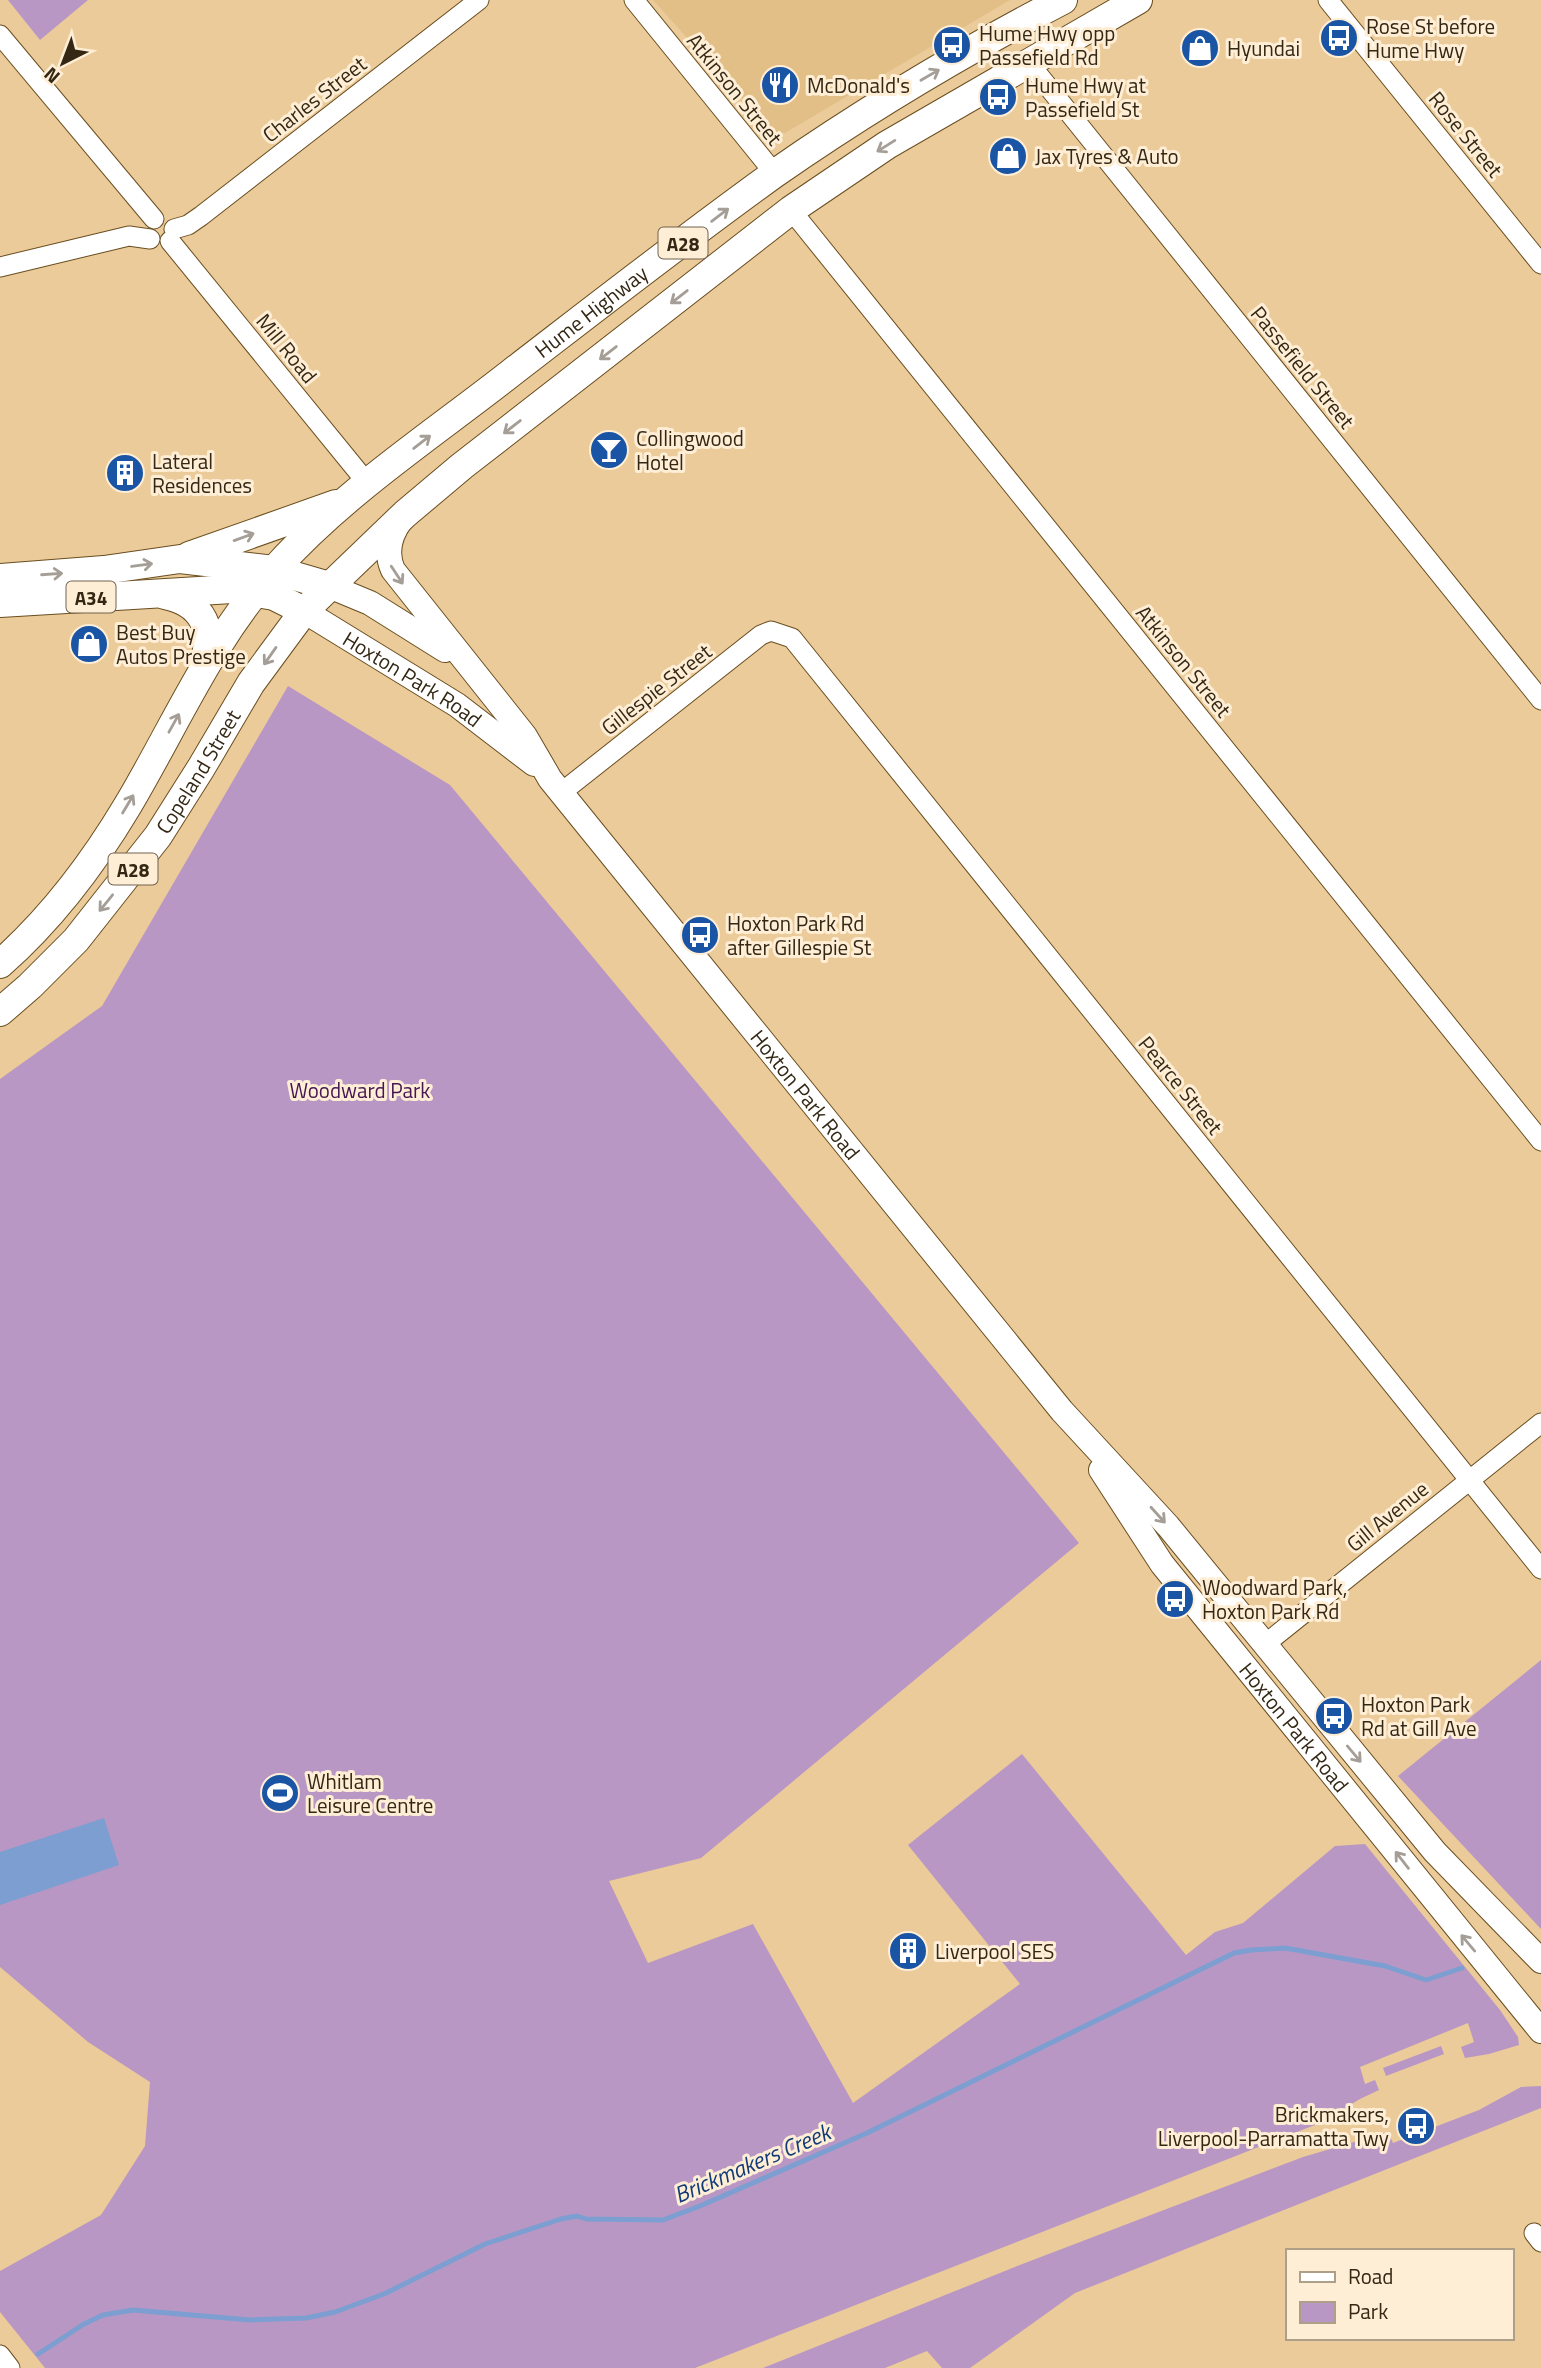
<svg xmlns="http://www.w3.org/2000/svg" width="1541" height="2368" font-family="'Titillium Web',sans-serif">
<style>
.built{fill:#e3bf88}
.green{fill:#b997c4}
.water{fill:#7c9ed0}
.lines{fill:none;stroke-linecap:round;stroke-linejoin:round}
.stream{stroke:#7c9ed0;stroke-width:5}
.minor-casing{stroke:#6a4e20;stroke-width:21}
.major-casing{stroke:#6a4e20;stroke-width:26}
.highway-casing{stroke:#6a4e20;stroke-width:30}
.minor{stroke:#fff;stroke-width:19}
.major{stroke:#fff;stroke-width:24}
.highway{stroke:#fff;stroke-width:28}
.oneway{stroke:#a49e96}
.labels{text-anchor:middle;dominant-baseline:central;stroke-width:6;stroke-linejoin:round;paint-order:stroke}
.shield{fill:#ffeed6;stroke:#71634f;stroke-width:2}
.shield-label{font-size:19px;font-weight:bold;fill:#342815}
.poi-label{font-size:21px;fill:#342815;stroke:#ffeed6;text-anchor:start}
.street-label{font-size:21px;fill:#342815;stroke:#ffeed6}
.park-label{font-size:21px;fill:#471754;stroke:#ffeed6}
.water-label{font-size:23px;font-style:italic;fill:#113b78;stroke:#ffeed6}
</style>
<rect width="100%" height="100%" fill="#ebcb9a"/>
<!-- built -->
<path class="built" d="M 653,0 L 1010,0 L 785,133 L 772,132 Z"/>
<!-- green -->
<g class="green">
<path d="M 8,0 L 88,0 L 40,40 Z"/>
<path d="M 288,686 L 450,785 L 1079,1543 L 701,1858 L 609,1881 L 648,1963 L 753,1924 L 853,2103 L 1020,1984 L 908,1845 L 1022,1754 L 1186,1955 L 1215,1932 L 1243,1923 L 1335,1846 L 1365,1844 L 1500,2010 L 1518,2037 L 1519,2045 L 1489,2054 L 1465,2058 L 1461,2047 L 1474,2042 L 1468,2023 L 1360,2067 L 1365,2084 L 1375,2080 L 1379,2090 L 1360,2099 L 1320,2123 L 695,2368 L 45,2368 L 0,2312 L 0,2271 L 101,2215 L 145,2146 L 150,2082 L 88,2042 L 0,1967 L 0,1079 L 102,1006 Z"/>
<path d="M 1541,1660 L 1541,1929 L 1398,1776 Z"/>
<path d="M 1441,2046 L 1444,2054 L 1386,2076 L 1383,2068 Z"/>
<path d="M 1541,2086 L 1541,2108 L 1075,2293 L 970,2368 L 942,2368 L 927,2351 L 885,2368 L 763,2368 L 1025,2263 L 1303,2157 L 1388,2132 L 1393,2143 L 1479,2110 L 1521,2087 Z"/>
</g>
<!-- water -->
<path class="water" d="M 104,1818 L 119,1865 L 0,1905 L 0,1852 Z"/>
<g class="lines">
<!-- stream -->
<path class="stream" d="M 38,2354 L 84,2324 L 103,2315 L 133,2310 L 250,2320 L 306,2318 L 335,2312 L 384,2294 L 485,2244 L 561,2219 L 577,2216 L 586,2219 L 663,2220 L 700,2206 L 867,2133 L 1234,1953 L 1251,1950 L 1285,1948 L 1385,1966 L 1426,1980 L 1462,1968"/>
<defs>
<g id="minor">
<path d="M 634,0 L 775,174"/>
<path d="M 1328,0 L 1541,264"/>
<path d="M 0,35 L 154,219"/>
<path d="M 1029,63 L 1541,700"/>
<path d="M 791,210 L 1541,1141"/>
<path d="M 174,229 L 188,225 L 201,216 L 479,0"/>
<path d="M 170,241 L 368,484"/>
<path d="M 0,267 L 129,236 L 150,239"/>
<path d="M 562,792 L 761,635 L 771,631 L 792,638 L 1541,1569"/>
<path d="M 1264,1645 L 1541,1423"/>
<path d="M 1534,2233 L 1541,2242"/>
<path d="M 0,2355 L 10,2368"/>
</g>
<g id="major">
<path id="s1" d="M 401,520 C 390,535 385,552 393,570 L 525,736 L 550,779 L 1062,1411 L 1168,1526 L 1435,1852 L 1541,1961"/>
<path d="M 329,586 L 370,603 L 445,650"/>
<path id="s2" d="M 304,611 L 457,705 L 534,764"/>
<path id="s3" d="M 1101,1470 L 1162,1564 L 1541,2031"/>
</g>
<g id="highway">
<path d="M 189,556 L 336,504"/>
<path d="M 0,578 L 104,570 L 180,559 L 274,570 L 329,586"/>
<path d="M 165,595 C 204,603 215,630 203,666"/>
<path d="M 0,603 L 232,589 L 274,596 L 304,611"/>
<path id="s4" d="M 0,964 C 50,920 94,862 128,805 C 175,726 212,638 275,569 C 342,494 432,435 511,373 C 598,306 685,238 774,174 C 866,110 963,52 1063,0"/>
<path id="s5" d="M 0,1012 L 30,986 L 76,940 L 158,836 L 201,768 L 251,683 L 304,611 L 405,514 L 462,466 L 791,210 L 887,145 L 1138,0"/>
</g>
</defs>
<!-- minor casing -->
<use href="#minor" class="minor-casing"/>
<!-- major casing -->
<use href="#major" class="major-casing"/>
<!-- highway casing -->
<use href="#highway" class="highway-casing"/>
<!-- minor -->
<use href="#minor" class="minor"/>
<!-- major -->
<use href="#major" class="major"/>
<!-- highway -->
<use href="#highway" class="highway"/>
</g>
<!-- one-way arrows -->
<defs><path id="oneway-shaft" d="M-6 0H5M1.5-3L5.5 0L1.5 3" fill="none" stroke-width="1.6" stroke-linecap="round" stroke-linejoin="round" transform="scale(1.75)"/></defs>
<g class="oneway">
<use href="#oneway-shaft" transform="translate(930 75) rotate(-30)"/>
<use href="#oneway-shaft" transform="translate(886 146) rotate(148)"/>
<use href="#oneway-shaft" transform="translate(720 215) rotate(-37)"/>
<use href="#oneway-shaft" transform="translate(679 297) rotate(142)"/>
<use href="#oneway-shaft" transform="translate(608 353) rotate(142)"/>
<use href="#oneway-shaft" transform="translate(512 427) rotate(142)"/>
<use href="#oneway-shaft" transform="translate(422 442) rotate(-38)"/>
<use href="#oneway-shaft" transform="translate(244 537) rotate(-20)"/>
<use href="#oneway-shaft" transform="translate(142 565) rotate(-8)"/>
<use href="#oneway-shaft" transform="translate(52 574) rotate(-4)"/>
<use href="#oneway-shaft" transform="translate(397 575) rotate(57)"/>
<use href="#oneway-shaft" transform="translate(270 656) rotate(125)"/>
<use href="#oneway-shaft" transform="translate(174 723) rotate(-61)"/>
<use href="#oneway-shaft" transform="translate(128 804) rotate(-59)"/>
<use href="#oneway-shaft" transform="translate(106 903) rotate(129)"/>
<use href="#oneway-shaft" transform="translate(1158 1515) rotate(48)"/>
<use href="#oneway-shaft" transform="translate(1354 1754) rotate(50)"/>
<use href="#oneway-shaft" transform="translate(1402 1860) rotate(-128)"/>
<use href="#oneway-shaft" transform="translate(1468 1943) rotate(-130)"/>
</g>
<!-- icons -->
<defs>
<symbol id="bus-disc" viewBox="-11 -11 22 22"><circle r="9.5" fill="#1a54a5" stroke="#ffeed6"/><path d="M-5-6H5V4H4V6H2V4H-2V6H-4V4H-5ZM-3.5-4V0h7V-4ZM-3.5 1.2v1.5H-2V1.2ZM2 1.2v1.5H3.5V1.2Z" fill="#fff"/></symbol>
<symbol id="shop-disc" viewBox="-11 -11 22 22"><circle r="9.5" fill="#1a54a5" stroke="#ffeed6"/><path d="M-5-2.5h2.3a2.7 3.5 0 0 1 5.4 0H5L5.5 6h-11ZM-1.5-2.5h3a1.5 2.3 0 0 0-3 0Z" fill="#fff"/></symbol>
<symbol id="restaurant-disc" viewBox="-11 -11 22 22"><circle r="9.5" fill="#1a54a5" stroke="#ffeed6"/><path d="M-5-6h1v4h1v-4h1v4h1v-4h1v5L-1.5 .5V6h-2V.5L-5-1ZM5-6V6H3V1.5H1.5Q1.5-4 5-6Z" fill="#fff"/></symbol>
<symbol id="bar-disc" viewBox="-11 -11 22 22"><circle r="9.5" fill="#1a54a5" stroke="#ffeed6"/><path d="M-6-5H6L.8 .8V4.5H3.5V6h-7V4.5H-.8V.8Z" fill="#fff"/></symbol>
<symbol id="building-disc" viewBox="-11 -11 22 22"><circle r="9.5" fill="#1a54a5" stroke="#ffeed6"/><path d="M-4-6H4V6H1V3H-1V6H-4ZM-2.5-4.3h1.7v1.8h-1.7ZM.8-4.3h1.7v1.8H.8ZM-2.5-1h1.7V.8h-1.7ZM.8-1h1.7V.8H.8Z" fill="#fff"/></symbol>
<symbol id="stadium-disc" viewBox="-11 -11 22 22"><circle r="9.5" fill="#1a54a5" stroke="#ffeed6"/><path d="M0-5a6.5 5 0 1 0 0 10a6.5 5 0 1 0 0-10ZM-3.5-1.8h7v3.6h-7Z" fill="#fff"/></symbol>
</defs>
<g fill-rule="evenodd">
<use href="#bus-disc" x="1317" y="16" width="44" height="44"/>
<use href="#bus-disc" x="930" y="23" width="44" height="44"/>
<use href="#shop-disc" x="1178" y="26" width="44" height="44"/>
<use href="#restaurant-disc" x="758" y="63" width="44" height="44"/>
<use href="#bus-disc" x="976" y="75" width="44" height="44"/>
<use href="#shop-disc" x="986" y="134" width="44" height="44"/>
<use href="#bar-disc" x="587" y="428" width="44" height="44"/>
<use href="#building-disc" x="103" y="451" width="44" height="44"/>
<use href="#shop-disc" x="67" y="622" width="44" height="44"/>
<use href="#bus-disc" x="678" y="913" width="44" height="44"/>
<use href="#bus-disc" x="1153" y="1577" width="44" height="44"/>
<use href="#bus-disc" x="1312" y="1694" width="44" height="44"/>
<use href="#stadium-disc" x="258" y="1771" width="44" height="44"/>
<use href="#building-disc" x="886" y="1929" width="44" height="44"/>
<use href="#bus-disc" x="1394" y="2104" width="44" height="44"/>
</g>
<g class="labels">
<!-- shield labels -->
<g class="shield">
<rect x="658.5" y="227.5" width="49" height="31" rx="5"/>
<rect x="66.5" y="581.5" width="49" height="31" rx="5"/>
<rect x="108.5" y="853.5" width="49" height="31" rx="5"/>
</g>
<g class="shield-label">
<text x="683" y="243">A28</text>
<text x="91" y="597">A34</text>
<text x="133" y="869">A28</text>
</g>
<!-- poi labels -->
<g class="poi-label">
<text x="1366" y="26">Rose St before<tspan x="1366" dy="24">Hume Hwy</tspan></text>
<text x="979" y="33">Hume Hwy opp<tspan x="979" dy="24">Passefield Rd</tspan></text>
<text x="1227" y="48">Hyundai</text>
<text x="807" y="85">McDonald's</text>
<text x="1025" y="85">Hume Hwy at<tspan x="1025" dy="24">Passefield St</tspan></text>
<text x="1035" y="156">Jax Tyres &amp; Auto</text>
<text x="636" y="438">Collingwood<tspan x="636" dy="24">Hotel</tspan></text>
<text x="152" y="461">Lateral<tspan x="152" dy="24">Residences</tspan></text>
<text x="116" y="632">Best Buy<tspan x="116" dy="24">Autos Prestige</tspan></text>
<text x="727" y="923">Hoxton Park Rd<tspan x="727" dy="24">after Gillespie St</tspan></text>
<text x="1202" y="1587">Woodward Park,<tspan x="1202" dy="24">Hoxton Park Rd</tspan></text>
<text x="1361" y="1704">Hoxton Park<tspan x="1361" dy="24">Rd at Gill Ave</tspan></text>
<text x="307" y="1781">Whitlam<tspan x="307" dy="24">Leisure Centre</tspan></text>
<text x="935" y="1951">Liverpool SES</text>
<text x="1389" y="2114" text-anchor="end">Brickmakers,<tspan x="1389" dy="24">Liverpool-Parramatta Twy</tspan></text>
</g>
<!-- street labels -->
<g class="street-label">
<text transform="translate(735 89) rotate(51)">Atkinson Street</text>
<text transform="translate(314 99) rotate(-38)">Charles Street</text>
<text transform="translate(1466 134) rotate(51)">Rose Street</text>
<text stroke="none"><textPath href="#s4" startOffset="892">Hume Highway</textPath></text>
<text transform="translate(287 348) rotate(51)">Mill Road</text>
<text transform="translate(1303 367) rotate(51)">Passefield Street</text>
<text transform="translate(1184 661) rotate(51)">Atkinson Street</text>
<text stroke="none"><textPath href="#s2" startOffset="128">Hoxton Park Road</textPath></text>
<text transform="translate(656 689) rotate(-38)">Gillespie Street</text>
<text stroke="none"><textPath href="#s5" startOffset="313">Copeland Street</textPath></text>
<text transform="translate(1181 1085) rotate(51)">Pearce Street</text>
<text stroke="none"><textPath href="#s1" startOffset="721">Hoxton Park Road</textPath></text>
<text transform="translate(1387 1516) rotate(-39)">Gill Avenue</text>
<text stroke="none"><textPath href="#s3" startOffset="322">Hoxton Park Road</textPath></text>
</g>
<!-- park labels -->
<g class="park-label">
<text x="360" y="1090">Woodward Park</text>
</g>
<!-- water labels -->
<g class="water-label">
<text transform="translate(752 2163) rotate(-23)">Brickmakers Creek</text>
</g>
</g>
<!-- legend -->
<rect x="1286" y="2249" width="228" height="91" fill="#ffeed6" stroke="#ae9f89" stroke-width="2"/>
<rect x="1300" y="2272" width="35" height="10" fill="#ffffff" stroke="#ae9f89" stroke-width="2"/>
<text x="1348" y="2284" font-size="21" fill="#342815">Road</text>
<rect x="1300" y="2302" width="35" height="21" fill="#b997c4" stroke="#ae9f89" stroke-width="2"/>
<text x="1348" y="2319" font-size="21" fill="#342815">Park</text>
<!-- north arrow -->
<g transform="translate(63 63) rotate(222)" stroke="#ffeed6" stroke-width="5" paint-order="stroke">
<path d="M0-5L12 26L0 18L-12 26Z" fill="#342815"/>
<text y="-10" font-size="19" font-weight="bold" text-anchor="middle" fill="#342815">N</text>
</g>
</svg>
